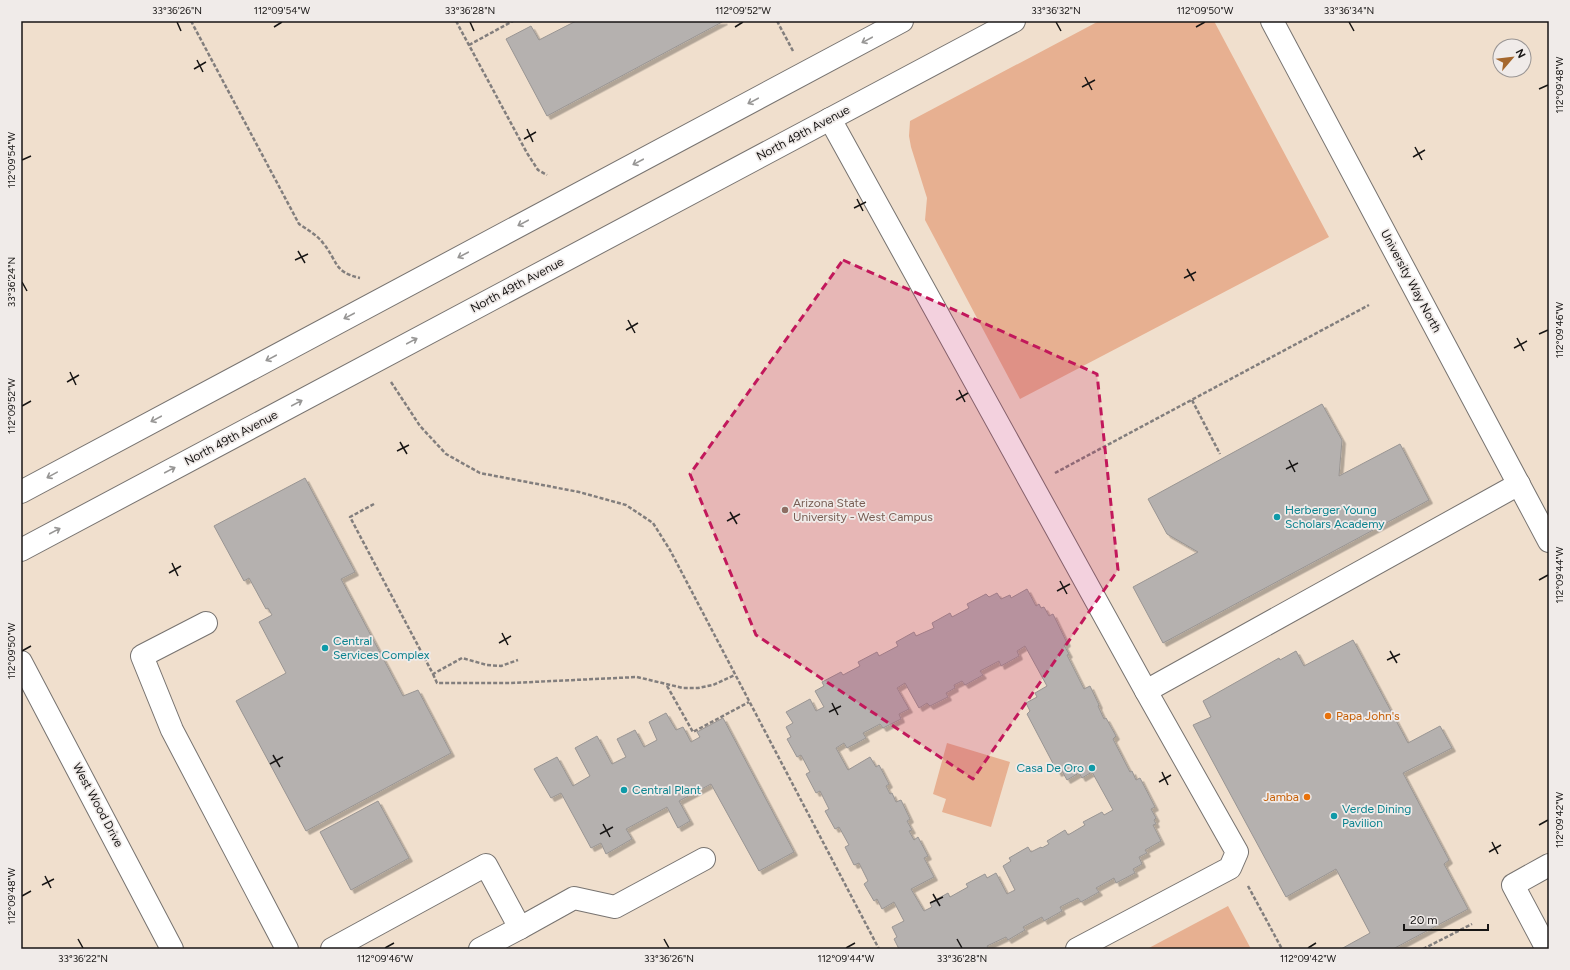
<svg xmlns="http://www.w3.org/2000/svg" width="1570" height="970" font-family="Figtree,sans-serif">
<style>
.education{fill:#f0dfcd;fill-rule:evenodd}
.green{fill:#e7b091}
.building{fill:#b5b1af;stroke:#999593;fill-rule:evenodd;filter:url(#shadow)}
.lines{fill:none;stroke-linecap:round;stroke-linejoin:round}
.minor-casing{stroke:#777370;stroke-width:24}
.path{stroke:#827e7d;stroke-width:2.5;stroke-dasharray:4 2;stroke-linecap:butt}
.minor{stroke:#fff;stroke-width:22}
.oneway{stroke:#979695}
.marked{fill:#c2185b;fill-opacity:0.2;stroke:#c2185b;stroke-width:3;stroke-dasharray:8 5;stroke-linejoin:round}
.ticks{fill:none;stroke:#171514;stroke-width:1.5}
.education-dot{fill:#8d6e63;stroke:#f0ebe9;stroke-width:1.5}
.culture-dot{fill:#0f9aa8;stroke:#f0ebe9;stroke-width:1.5}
.food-dot{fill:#e8710a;stroke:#f0ebe9;stroke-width:1.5}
.labels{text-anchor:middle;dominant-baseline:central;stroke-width:3.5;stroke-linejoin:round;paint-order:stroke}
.street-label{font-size:12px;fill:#171514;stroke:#f0ebe9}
.education-label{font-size:12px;fill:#785e54;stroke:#f0ebe9;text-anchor:start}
.culture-label{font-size:12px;fill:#0d838f;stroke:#f0ebe9;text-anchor:start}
.food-label{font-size:12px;fill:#c56008;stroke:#f0ebe9;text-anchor:start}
.neatline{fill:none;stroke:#171514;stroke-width:1.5}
.ticks-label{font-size:10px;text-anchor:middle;fill:#171514}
</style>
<defs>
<filter id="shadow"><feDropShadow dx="3.5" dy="3.5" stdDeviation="0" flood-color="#0004"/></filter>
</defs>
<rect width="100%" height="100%" fill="#f0ebe9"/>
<!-- education -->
<path class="education" d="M 21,21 L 1549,21 L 1549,949 L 21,949 ZM 1500,46 L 1524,46 L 1524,70 L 1500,70 Z"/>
<!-- green -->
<g class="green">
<path d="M 1099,21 L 1214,21 L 1329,237 L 1020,399 L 925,220 L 927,198 L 911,147 L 909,136 L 910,121 Z"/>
<path d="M 947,743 L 1010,762 L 991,827 L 942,812 L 946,799 L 933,794 Z"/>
<path d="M 1228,906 L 1251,949 L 1147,949 Z"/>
</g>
<!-- building -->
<g class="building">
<path d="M 576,21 L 724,21 L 547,116 L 506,39 L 531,26 L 539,40 Z"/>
<path d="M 1322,404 L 1342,440 L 1339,476 L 1400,444 L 1429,500 L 1163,643 L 1133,587 L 1198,552 L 1167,534 L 1148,499 Z"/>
<path d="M 305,478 L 355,572 L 341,579 L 403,696 L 418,690 L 451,753 L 306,831 L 236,701 L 286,673 L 259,622 L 272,615 L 268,608 L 266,609 L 249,578 L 244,581 L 214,526 Z"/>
<path d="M 1027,589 L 1036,606 L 1039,604 L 1041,608 L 1044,607 L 1049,616 L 1053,614 L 1067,643 L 1064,645 L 1069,654 L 1067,655 L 1084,689 L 1090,686 L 1099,705 L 1098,706 L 1104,719 L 1106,718 L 1116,736 L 1113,739 L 1130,772 L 1132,771 L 1136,780 L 1140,778 L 1155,807 L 1151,809 L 1156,818 L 1154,820 L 1156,824 L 1153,825 L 1161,841 L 1145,850 L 1147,853 L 1139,857 L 1142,864 L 1133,869 L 1135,873 L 1116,883 L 1114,878 L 1096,888 L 1099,892 L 1081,902 L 1078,898 L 1060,907 L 1062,911 L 1044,921 L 1042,917 L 1023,927 L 1025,930 L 1008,940 L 1006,937 L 987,946 L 989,949 L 899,949 L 894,939 L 897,937 L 892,927 L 904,921 L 894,902 L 882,909 L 877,899 L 874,901 L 864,884 L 868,881 L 859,863 L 854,865 L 845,847 L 849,845 L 839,827 L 835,829 L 825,811 L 829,809 L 820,791 L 816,793 L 806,774 L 810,772 L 801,755 L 797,757 L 787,739 L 791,737 L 786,727 L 793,723 L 786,712 L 810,699 L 816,711 L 824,707 L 815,691 L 824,686 L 822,682 L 841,672 L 843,675 L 860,666 L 858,662 L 877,652 L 879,656 L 898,646 L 896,642 L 914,632 L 916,636 L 934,628 L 932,623 L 950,613 L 952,617 L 969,608 L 967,604 L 986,594 L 989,597 L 997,593 L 1001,599 L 1010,595 L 1011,598 ZM 1025,646 L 1047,686 L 1035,693 L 1037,697 L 1026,703 L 1030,711 L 1027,714 L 1058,773 L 1062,771 L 1067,780 L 1079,773 L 1082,778 L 1092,772 L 1113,810 L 1104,815 L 1102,812 L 1083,822 L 1085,825 L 1068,835 L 1065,830 L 1047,841 L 1049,844 L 1042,848 L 1041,847 L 1031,852 L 1028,847 L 1009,858 L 1011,861 L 1003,866 L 1015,890 L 1007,894 L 996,873 L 987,878 L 985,874 L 966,884 L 968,887 L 950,897 L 948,893 L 930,903 L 932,907 L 924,911 L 911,889 L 934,877 L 924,858 L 928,856 L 918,837 L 914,840 L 909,831 L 912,830 L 907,821 L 910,819 L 901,800 L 896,802 L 892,793 L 890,794 L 886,786 L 889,784 L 879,765 L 876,767 L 870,757 L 848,770 L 836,748 L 844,743 L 847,748 L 866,738 L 863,733 L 880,724 L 883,728 L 901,719 L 899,714 L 909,709 L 897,688 L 905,683 L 919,708 L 927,703 L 930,706 L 948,697 L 946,693 L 955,688 L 954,685 L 962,681 L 965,685 L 983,675 L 980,671 L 999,661 L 1001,666 L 1019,656 L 1017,651 Z"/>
<path d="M 1353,640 L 1408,743 L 1440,726 L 1452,748 L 1403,773 L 1449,860 L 1444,864 L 1468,909 L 1393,949 L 1341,949 L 1370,933 L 1336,869 L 1286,897 L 1193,725 L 1211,717 L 1203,701 L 1279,658 L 1280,660 L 1296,651 L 1304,666 Z"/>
<path d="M 666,713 L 676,730 L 683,727 L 691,742 L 700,737 L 697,732 L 723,718 L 794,852 L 759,871 L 711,784 L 679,801 L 690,821 L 678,828 L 667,807 L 626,829 L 632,839 L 606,854 L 601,843 L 591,848 L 561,793 L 551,798 L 534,769 L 557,757 L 573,786 L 590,776 L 575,748 L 597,736 L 612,764 L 626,757 L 617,739 L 635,730 L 644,747 L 657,740 L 649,722 Z"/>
<path d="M 378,801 L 409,858 L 351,890 L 320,832 Z"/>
</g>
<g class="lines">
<defs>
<g id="minor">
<path d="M 1272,21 L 1549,541"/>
<path d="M 830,119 L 1146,691 L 1237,852 L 1230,868 L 1077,949"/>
<path d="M 21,492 L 902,21"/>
<path d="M 21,550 L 1014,21"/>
<path d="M 206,623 L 142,656 L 172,730 L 287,949"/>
<path d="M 21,662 L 172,949"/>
<path d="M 1146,691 L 1519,484"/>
<path d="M 332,949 L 486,865 L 520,928 L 574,898 L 615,907 L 704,859"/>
<path d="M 480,949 L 520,928"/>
<path d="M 1547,949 L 1513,885 L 1549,865"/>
</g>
</defs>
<!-- minor casing -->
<use href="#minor" class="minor-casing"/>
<!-- path -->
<g class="path">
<path d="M 191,21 L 299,224 C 308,230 317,235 323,243 C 338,261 333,272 360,278"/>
<path d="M 456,21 L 527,153 L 538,170 L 547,175"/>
<path d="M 777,21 L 793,51"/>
<path d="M 469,45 L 513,21"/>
<path d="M 391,382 L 420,426 L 446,454 L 480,473 L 579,492 L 626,505 L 653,523 L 670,550 L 879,949"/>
<path d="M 1192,400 L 1220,454"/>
<path d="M 1055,473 L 1369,305"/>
<path d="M 374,504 L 350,517 L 433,674 L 462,658 L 487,665 L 501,666 L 518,660"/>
<path d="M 433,674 L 437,683 L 511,683 L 637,677 L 683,688 L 698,688 L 713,685 L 735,675"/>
<path d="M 667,686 L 693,732 L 749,702"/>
<path d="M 1248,886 L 1282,949"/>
<path d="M 1423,949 L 1472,924"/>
</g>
<!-- minor -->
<use href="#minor" class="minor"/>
</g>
<!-- one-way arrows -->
<defs><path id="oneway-shaft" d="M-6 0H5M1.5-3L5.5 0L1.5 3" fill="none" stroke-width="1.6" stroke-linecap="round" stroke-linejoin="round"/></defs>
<g class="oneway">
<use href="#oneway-shaft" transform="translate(867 40) rotate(152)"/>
<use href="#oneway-shaft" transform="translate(753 101) rotate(152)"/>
<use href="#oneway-shaft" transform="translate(638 162) rotate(152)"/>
<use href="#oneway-shaft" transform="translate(523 223) rotate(152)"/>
<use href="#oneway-shaft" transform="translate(463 255) rotate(152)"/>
<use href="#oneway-shaft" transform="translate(349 316) rotate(152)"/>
<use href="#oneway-shaft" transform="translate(412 341) rotate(-28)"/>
<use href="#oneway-shaft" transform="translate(271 358) rotate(152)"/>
<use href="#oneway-shaft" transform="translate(297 403) rotate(-28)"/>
<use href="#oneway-shaft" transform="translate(156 419) rotate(152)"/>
<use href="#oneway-shaft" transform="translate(170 470) rotate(-28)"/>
<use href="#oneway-shaft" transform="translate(52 475) rotate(151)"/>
<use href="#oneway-shaft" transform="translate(55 531) rotate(-28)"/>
</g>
<!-- marked area -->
<path class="marked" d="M 843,260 L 1097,374 L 1118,570 L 973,779 L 756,635 L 690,474 Z"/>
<!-- ticks -->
<path class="ticks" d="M 177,22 L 181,31M 470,22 L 474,31M 1056,22 L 1061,31M 1349,22 L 1354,31M 274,27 L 282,22M 735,27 L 743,22M 1196,27 L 1205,22M 197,60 L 203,72M 194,69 L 206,62M 1085,77 L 1092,90M 1082,87 L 1095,80M 1539,89 L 1548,85M 527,129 L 533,142M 524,139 L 536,132M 1415,147 L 1422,160M 1413,157 L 1425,150M 22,160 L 31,156M 857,199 L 863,211M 854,208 L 866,202M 298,251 L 305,263M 295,260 L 308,254M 1187,269 L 1194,281M 1184,278 L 1196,272M 22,282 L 27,291M 628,320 L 635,333M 626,330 L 638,323M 1539,334 L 1548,330M 1517,338 L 1524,351M 1514,348 L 1527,341M 70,372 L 76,385M 67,382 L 79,375M 959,390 L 965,402M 956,400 L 968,393M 22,406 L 31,401M 400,442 L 407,454M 397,451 L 409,445M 1289,460 L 1295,472M 1286,469 L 1298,463M 730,512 L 737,524M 727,521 L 740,514M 172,563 L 178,576M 169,573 L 181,566M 1539,580 L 1548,575M 1060,581 L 1067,594M 1057,591 L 1070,584M 502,633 L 508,645M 499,643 L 511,636M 22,651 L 31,646M 1390,651 L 1397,663M 1387,660 L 1400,654M 832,703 L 838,715M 829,712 L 841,706M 273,755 L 280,767M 270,764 L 283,757M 1162,772 L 1168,785M 1159,782 L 1171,775M 603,824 L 610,837M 1539,825 L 1548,820M 600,834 L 613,827M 1492,842 L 1498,854M 1489,852 L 1501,845M 45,876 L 51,888M 42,885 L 54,879M 933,894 L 940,906M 22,896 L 31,891M 930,903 L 943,897M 78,939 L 83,948M 664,939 L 669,948M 957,939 L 962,948M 385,948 L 394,943M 846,948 L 855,943M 1308,948 L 1316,943"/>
<!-- markers -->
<circle class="education-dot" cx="785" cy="510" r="4"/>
<g class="culture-dot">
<circle cx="1277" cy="517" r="4"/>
<circle cx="325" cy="648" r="4"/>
<circle cx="1092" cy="768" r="4"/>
<circle cx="624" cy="790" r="4"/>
<circle cx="1334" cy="816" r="4"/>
</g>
<g class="food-dot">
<circle cx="1328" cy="716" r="4"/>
<circle cx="1307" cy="797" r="4"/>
</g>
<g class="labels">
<!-- street labels -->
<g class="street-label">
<text transform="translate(803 133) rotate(-28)">North 49th Avenue</text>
<text transform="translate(1411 281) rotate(62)">University Way North</text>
<text transform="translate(517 285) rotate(-28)">North 49th Avenue</text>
<text transform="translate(231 438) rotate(-28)">North 49th Avenue</text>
<text transform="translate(98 805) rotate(62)">West Wood Drive</text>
</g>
<!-- education labels -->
<g class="education-label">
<text x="793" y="503">Arizona State<tspan x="793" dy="14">University - West Campus</tspan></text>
</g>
<!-- culture labels -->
<g class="culture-label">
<text x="1285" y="510">Herberger Young<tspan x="1285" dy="14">Scholars Academy</tspan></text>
<text x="333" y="641">Central<tspan x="333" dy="14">Services Complex</tspan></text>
<text x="1084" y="768" text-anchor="end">Casa De Oro</text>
<text x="632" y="790">Central Plant</text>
<text x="1342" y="809">Verde Dining<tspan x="1342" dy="14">Pavilion</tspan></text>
</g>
<!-- food labels -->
<g class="food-label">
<text x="1336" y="716">Papa John's</text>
<text x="1299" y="797" text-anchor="end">Jamba</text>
</g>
</g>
<!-- border -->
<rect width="1570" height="970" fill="none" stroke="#f0ebe9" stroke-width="44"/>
<!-- north arrow -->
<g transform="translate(1512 58) rotate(62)"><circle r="19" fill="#f0ebe9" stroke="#999594"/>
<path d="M0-3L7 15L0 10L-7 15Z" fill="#a5672d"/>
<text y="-6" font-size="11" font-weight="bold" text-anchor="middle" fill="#171514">N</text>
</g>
<!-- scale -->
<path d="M1404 924v6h84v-6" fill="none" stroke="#171514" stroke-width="2"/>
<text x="1410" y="924" font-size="12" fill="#171514" stroke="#f0ebe9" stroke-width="3" paint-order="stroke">20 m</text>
<rect x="22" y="22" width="1526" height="926" class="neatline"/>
<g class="ticks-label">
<text x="177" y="14">33°36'26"N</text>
<text x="282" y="14">112°09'54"W</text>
<text x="470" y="14">33°36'28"N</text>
<text x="743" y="14">112°09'52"W</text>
<text x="1056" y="14">33°36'32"N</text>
<text x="1205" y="14">112°09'50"W</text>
<text x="1349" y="14">33°36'34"N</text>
<text transform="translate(1559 85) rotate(-90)" y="4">112°09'48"W</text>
<text transform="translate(11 160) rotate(-90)" y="4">112°09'54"W</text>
<text transform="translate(11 282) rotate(-90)" y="4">33°36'24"N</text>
<text transform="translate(1559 330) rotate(-90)" y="4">112°09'46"W</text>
<text transform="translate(11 406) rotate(-90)" y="4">112°09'52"W</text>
<text transform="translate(1559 575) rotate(-90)" y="4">112°09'44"W</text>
<text transform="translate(11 651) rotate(-90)" y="4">112°09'50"W</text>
<text transform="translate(1559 820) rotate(-90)" y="4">112°09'42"W</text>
<text transform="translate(11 896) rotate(-90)" y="4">112°09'48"W</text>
<text x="83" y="962">33°36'22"N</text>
<text x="385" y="962">112°09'46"W</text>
<text x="669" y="962">33°36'26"N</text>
<text x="846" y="962">112°09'44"W</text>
<text x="962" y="962">33°36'28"N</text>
<text x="1308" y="962">112°09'42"W</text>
</g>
</svg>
